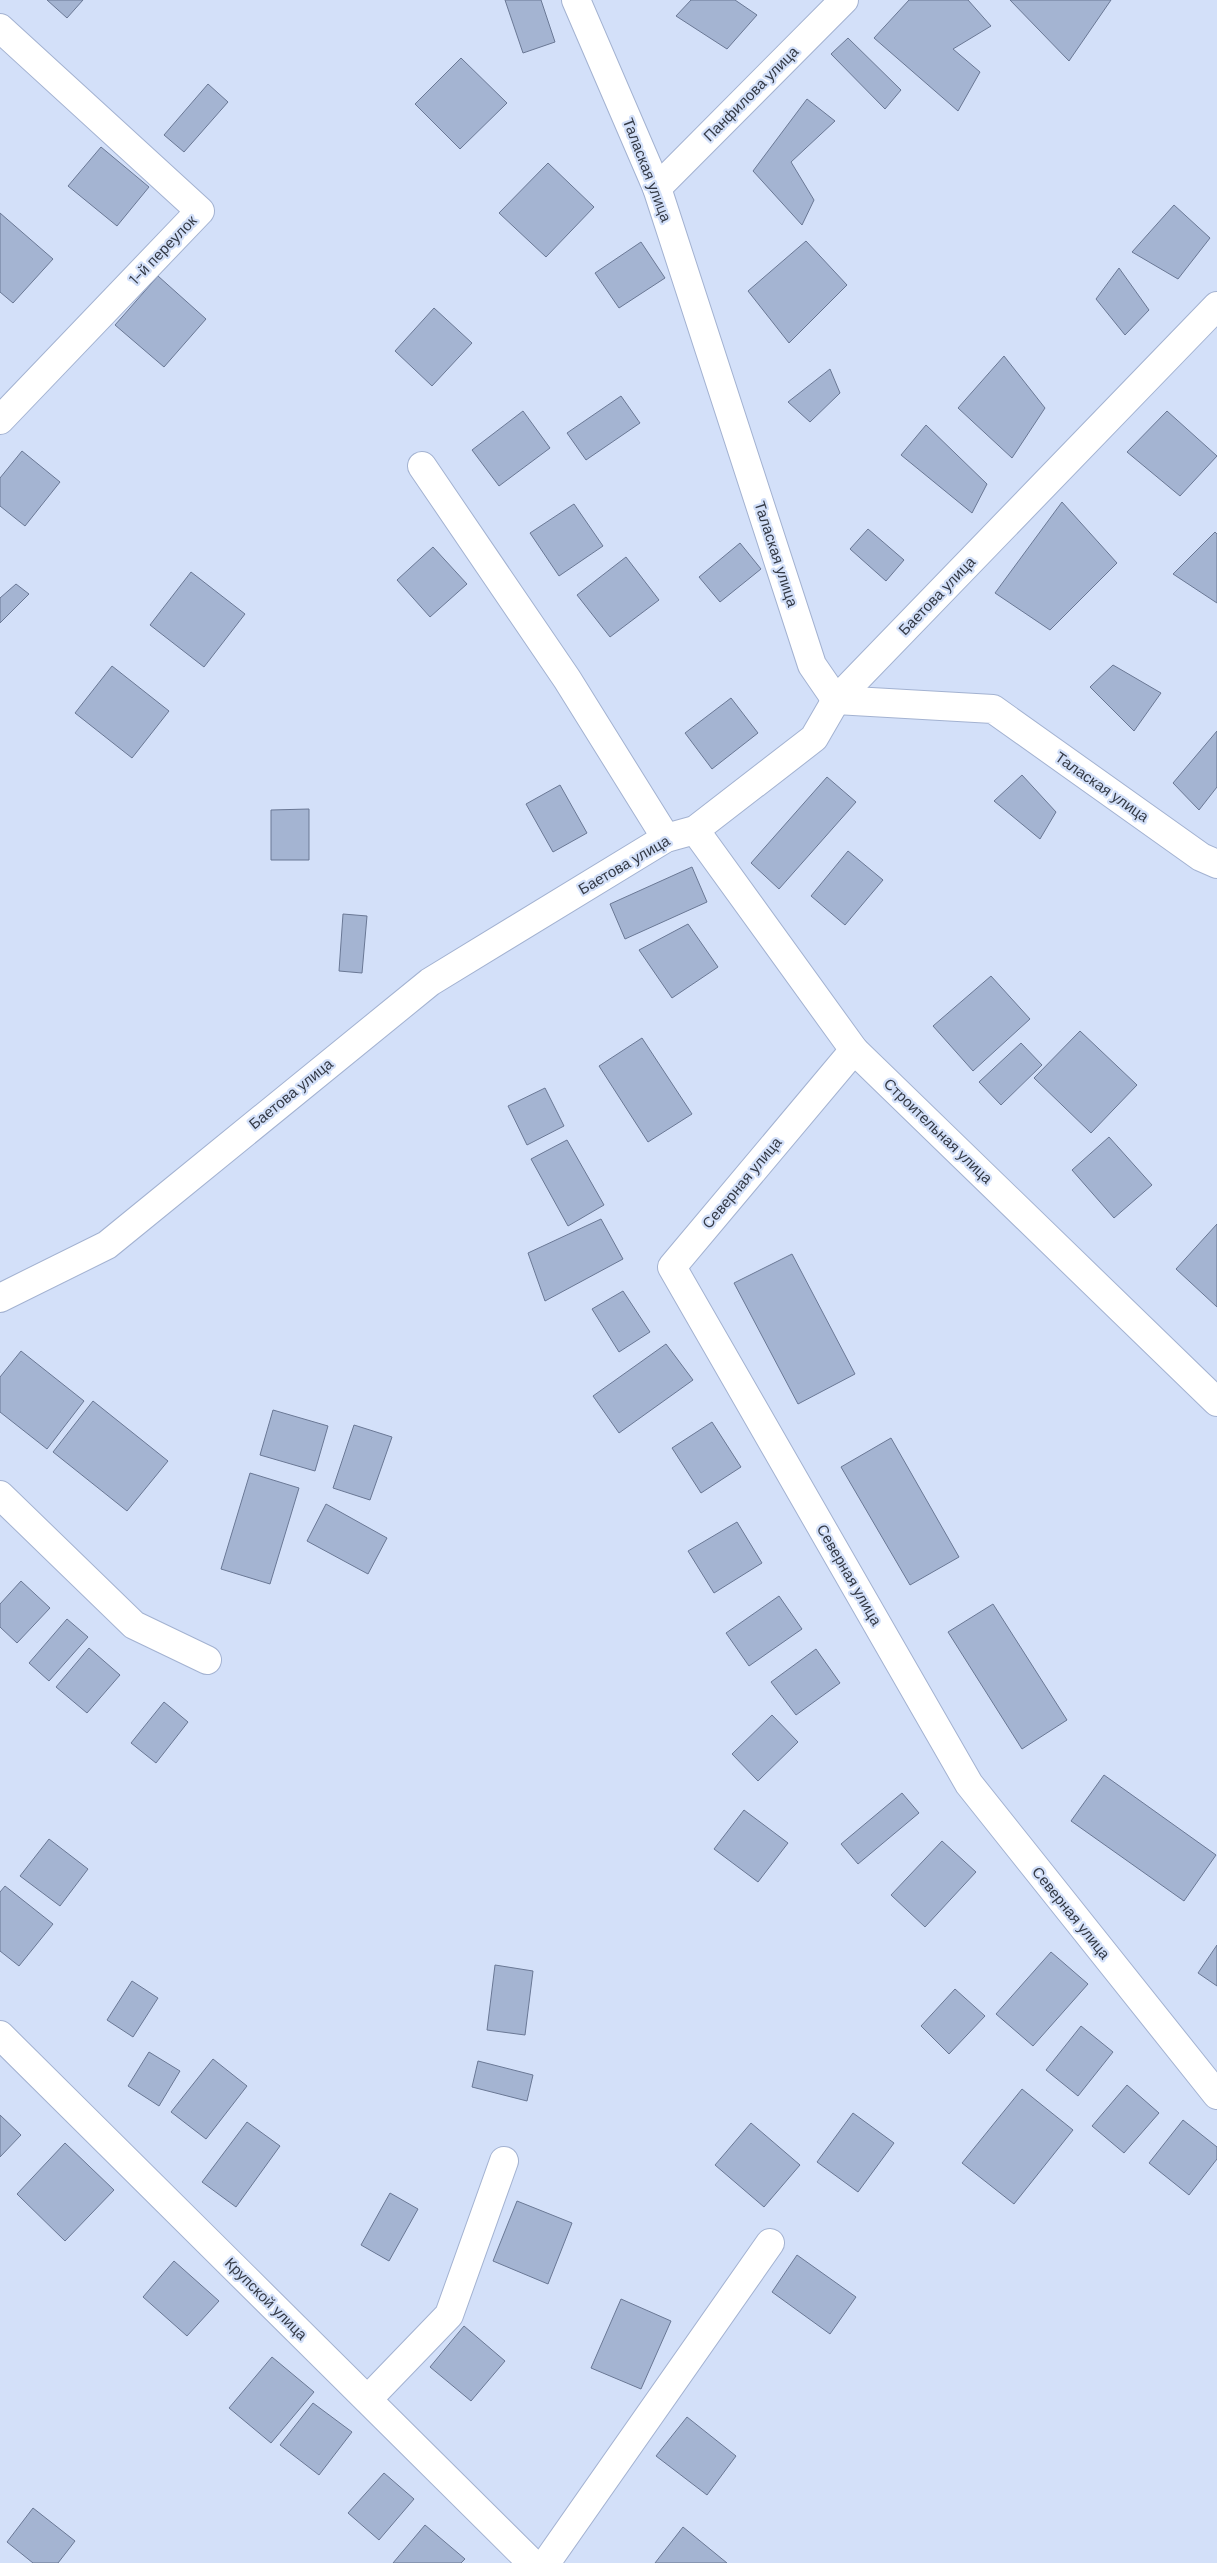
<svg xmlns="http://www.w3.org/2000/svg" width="1217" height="2563" font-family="'DM Sans',sans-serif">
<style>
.building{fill:#a4b4d2;stroke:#6a7895}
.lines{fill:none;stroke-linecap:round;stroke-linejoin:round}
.minor-casing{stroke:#a3b2d1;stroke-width:30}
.minor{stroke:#fff;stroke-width:28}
.labels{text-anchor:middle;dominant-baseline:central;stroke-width:4.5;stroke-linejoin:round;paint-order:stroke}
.street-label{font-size:15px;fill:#343a46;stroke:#d3e0f9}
</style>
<rect width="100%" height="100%" fill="#d3e0f9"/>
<!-- building -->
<g class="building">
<path d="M 47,0 L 83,0 L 67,18 Z"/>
<path d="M 505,0 L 541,0 L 555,42 L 523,53 Z"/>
<path d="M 691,0 L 735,0 L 757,15 L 727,49 L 676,16 Z"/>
<path d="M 909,0 L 968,0 L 991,26 L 953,49 L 980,72 L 958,111 L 874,38 Z"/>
<path d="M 1010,0 L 1111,0 L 1069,61 Z"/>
<path d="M 848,38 L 901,90 L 885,109 L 831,54 Z"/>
<path d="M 461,58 L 507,103 L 460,149 L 415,104 Z"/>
<path d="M 208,84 L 228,102 L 184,152 L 164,135 Z"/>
<path d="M 807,99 L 835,121 L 791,162 L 814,200 L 802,225 L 753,171 Z"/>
<path d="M 101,147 L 149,187 L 117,226 L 68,186 Z"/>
<path d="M 548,163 L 594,207 L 546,257 L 499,213 Z"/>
<path d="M 1174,205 L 1210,238 L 1178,279 L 1132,252 Z"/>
<path d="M 0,213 L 53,259 L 13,303 L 0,292 Z"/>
<path d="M 806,241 L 847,285 L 789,343 L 748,291 Z"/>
<path d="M 641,242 L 665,278 L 619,308 L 595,273 Z"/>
<path d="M 1119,268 L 1149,310 L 1125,335 L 1096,299 Z"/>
<path d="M 158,276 L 206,319 L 164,367 L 115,325 Z"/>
<path d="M 434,308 L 472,343 L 432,386 L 395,351 Z"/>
<path d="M 1004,356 L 1045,408 L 1012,458 L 958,408 Z"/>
<path d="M 830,369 L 840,393 L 810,422 L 788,402 Z"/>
<path d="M 621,396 L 640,423 L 586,460 L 567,433 Z"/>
<path d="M 523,411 L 550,448 L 499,486 L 472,450 Z"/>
<path d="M 1167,411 L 1217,456 L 1180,496 L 1127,452 Z"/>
<path d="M 926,425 L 987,484 L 972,513 L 901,455 Z"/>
<path d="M 22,451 L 60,482 L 25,526 L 0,506 L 0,478 Z"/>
<path d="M 1062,502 L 1117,563 L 1050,630 L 995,593 Z"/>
<path d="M 574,504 L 603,546 L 559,576 L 530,533 Z"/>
<path d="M 868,529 L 904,560 L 886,581 L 850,549 Z"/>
<path d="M 1215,532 L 1217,534 L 1217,603 L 1173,574 Z"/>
<path d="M 740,543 L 761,569 L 720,602 L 699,577 Z"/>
<path d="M 433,547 L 467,584 L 430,617 L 397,580 Z"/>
<path d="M 626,557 L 659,600 L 610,637 L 577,595 Z"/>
<path d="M 191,572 L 245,614 L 204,667 L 150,625 Z"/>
<path d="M 16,584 L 29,594 L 0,623 L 0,598 Z"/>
<path d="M 1113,665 L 1161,693 L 1134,731 L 1090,687 Z"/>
<path d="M 112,666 L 169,711 L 132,758 L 75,713 Z"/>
<path d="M 731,698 L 758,733 L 712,769 L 685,733 Z"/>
<path d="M 1217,731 L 1217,787 L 1199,810 L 1173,783 Z"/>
<path d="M 1022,775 L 1056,812 L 1040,839 L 994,801 Z"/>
<path d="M 827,777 L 856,802 L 779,889 L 751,863 Z"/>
<path d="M 560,785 L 587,833 L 553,852 L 526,804 Z"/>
<path d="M 309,809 L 309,860 L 271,860 L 271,810 Z"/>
<path d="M 848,851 L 883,880 L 845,925 L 811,896 Z"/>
<path d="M 692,867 L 707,902 L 625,939 L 610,904 Z"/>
<path d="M 343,914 L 367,916 L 362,973 L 339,971 Z"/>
<path d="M 688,924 L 718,967 L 672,998 L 639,950 Z"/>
<path d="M 991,976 L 1030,1019 L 973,1071 L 933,1026 Z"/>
<path d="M 1080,1031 L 1137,1085 L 1091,1133 L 1034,1078 Z"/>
<path d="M 642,1038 L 692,1114 L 648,1142 L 599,1066 Z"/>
<path d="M 1021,1043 L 1042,1065 L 1001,1105 L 979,1082 Z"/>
<path d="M 545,1088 L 564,1126 L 527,1145 L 508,1106 Z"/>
<path d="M 1109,1137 L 1152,1185 L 1114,1218 L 1072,1170 Z"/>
<path d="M 567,1140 L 604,1205 L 568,1226 L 531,1159 Z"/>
<path d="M 601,1219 L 623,1259 L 545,1301 L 528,1253 Z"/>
<path d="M 1217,1224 L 1217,1307 L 1176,1269 Z"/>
<path d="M 792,1254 L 855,1374 L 798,1404 L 734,1283 Z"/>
<path d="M 623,1291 L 650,1332 L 619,1352 L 592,1309 Z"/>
<path d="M 666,1344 L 693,1380 L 619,1433 L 593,1396 Z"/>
<path d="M 21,1351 L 84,1401 L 47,1449 L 0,1412 L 0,1377 Z"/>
<path d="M 93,1401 L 168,1461 L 127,1511 L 53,1452 Z"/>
<path d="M 273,1410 L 328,1426 L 315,1471 L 260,1455 Z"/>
<path d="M 712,1422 L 741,1467 L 701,1493 L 672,1448 Z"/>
<path d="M 354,1425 L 392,1437 L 370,1500 L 333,1488 Z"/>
<path d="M 891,1438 L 959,1557 L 910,1585 L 841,1467 Z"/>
<path d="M 250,1473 L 299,1488 L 270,1584 L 221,1569 Z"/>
<path d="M 326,1504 L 387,1538 L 368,1574 L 307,1541 Z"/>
<path d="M 737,1522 L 762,1563 L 714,1593 L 688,1551 Z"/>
<path d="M 21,1581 L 50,1608 L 17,1643 L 0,1627 L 0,1604 Z"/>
<path d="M 779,1596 L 802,1629 L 749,1666 L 726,1633 Z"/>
<path d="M 993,1604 L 1067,1720 L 1022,1749 L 948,1632 Z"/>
<path d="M 67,1619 L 88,1637 L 49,1681 L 29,1663 Z"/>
<path d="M 89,1648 L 120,1675 L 87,1713 L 56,1687 Z"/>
<path d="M 816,1649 L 840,1683 L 796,1715 L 771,1682 Z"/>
<path d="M 164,1702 L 188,1722 L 156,1763 L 131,1743 Z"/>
<path d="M 772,1715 L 798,1742 L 758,1781 L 732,1754 Z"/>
<path d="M 1104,1775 L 1216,1855 L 1184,1901 L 1071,1821 Z"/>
<path d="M 902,1793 L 919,1813 L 858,1864 L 841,1844 Z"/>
<path d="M 744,1810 L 788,1843 L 758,1882 L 714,1849 Z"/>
<path d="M 49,1839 L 88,1869 L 60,1906 L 20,1876 Z"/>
<path d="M 942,1841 L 976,1872 L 925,1927 L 891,1895 Z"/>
<path d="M 5,1886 L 53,1924 L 19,1966 L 0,1951 L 0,1892 Z"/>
<path d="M 1217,1945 L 1217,1986 L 1198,1973 Z"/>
<path d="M 1051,1952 L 1088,1984 L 1033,2046 L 996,2014 Z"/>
<path d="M 495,1965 L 533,1971 L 525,2035 L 487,2030 Z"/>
<path d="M 132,1981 L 158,1998 L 133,2037 L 107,2020 Z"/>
<path d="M 955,1989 L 985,2016 L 949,2054 L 921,2026 Z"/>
<path d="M 1081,2026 L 1113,2052 L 1078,2096 L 1046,2070 Z"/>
<path d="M 149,2052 L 180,2071 L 159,2106 L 128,2086 Z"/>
<path d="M 213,2059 L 247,2086 L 206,2139 L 171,2112 Z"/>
<path d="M 478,2061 L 533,2075 L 527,2101 L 472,2087 Z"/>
<path d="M 1127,2085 L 1159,2113 L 1124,2153 L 1092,2126 Z"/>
<path d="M 1022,2089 L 1073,2130 L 1014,2204 L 962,2163 Z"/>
<path d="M 853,2113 L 894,2143 L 858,2192 L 817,2162 Z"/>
<path d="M 0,2115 L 21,2135 L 0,2157 Z"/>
<path d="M 1183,2120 L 1217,2147 L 1217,2159 L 1189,2195 L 1149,2163 Z"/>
<path d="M 247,2122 L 280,2146 L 236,2207 L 202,2182 Z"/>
<path d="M 751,2123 L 800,2165 L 764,2207 L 715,2165 Z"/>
<path d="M 65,2143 L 114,2190 L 65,2241 L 17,2194 Z"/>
<path d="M 390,2193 L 418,2209 L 389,2261 L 361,2245 Z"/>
<path d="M 517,2201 L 572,2223 L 548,2284 L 493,2261 Z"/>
<path d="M 797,2255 L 856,2297 L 830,2334 L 772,2292 Z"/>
<path d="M 174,2261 L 219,2301 L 187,2336 L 143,2297 Z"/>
<path d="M 621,2299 L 671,2321 L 641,2389 L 591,2368 Z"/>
<path d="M 464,2326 L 505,2361 L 471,2401 L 430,2367 Z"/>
<path d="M 272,2357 L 314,2392 L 271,2443 L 229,2408 Z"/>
<path d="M 313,2403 L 352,2432 L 319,2475 L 280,2445 Z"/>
<path d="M 687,2417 L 736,2456 L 707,2495 L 656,2456 Z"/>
<path d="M 384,2473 L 414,2499 L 379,2540 L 348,2513 Z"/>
<path d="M 33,2508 L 75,2541 L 58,2563 L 33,2563 L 7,2542 Z"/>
<path d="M 425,2525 L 465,2559 L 461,2563 L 393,2563 Z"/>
<path d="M 683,2527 L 727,2563 L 655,2563 Z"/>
</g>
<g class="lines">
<defs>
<g id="minor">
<path d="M 576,0 L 657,188 L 812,665 L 836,700 L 993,709 L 1201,857 L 1217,864"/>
<path d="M 0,28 L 200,211 L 0,420"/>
<path d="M 657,188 L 844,0"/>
<path d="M 422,466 L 567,679 L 666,838"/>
<path d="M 695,830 L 854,1050 L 1217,1402"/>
<path d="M 854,1050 L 672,1267 L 969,1784 L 1217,2095"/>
<path d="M 0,1298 L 107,1245 L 430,982 L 666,838 L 695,830 L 814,738 L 836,700 L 1217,306"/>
<path d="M 0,1495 L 134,1625 L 207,1660"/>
<path d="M 0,2035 L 532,2563"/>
<path d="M 368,2399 L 449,2315 L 504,2161"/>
<path d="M 546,2563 L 770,2243"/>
</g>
</defs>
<!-- minor casing -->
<use href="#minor" class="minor-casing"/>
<!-- minor -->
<use href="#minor" class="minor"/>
</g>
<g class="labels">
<!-- street labels -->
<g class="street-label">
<text transform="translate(751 94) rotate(-45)">Панфилова улица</text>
<text transform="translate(647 170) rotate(69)">Талаская улица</text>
<text transform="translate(163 250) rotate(-46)">1-й переулок</text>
<text transform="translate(776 554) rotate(72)">Талаская улица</text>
<text transform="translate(937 596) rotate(-46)">Баетова улица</text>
<text transform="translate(1102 787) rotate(35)">Талаская улица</text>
<text transform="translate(624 865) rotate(-30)">Баетова улица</text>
<text transform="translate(291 1094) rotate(-39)">Баетова улица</text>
<text transform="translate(938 1131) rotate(44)">Строительная улица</text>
<text transform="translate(742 1183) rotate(-50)">Северная улица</text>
<text transform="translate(849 1575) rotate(60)">Северная улица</text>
<text transform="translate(1071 1913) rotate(51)">Северная улица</text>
<text transform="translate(266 2299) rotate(45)">Крупской улица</text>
</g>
</g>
</svg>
